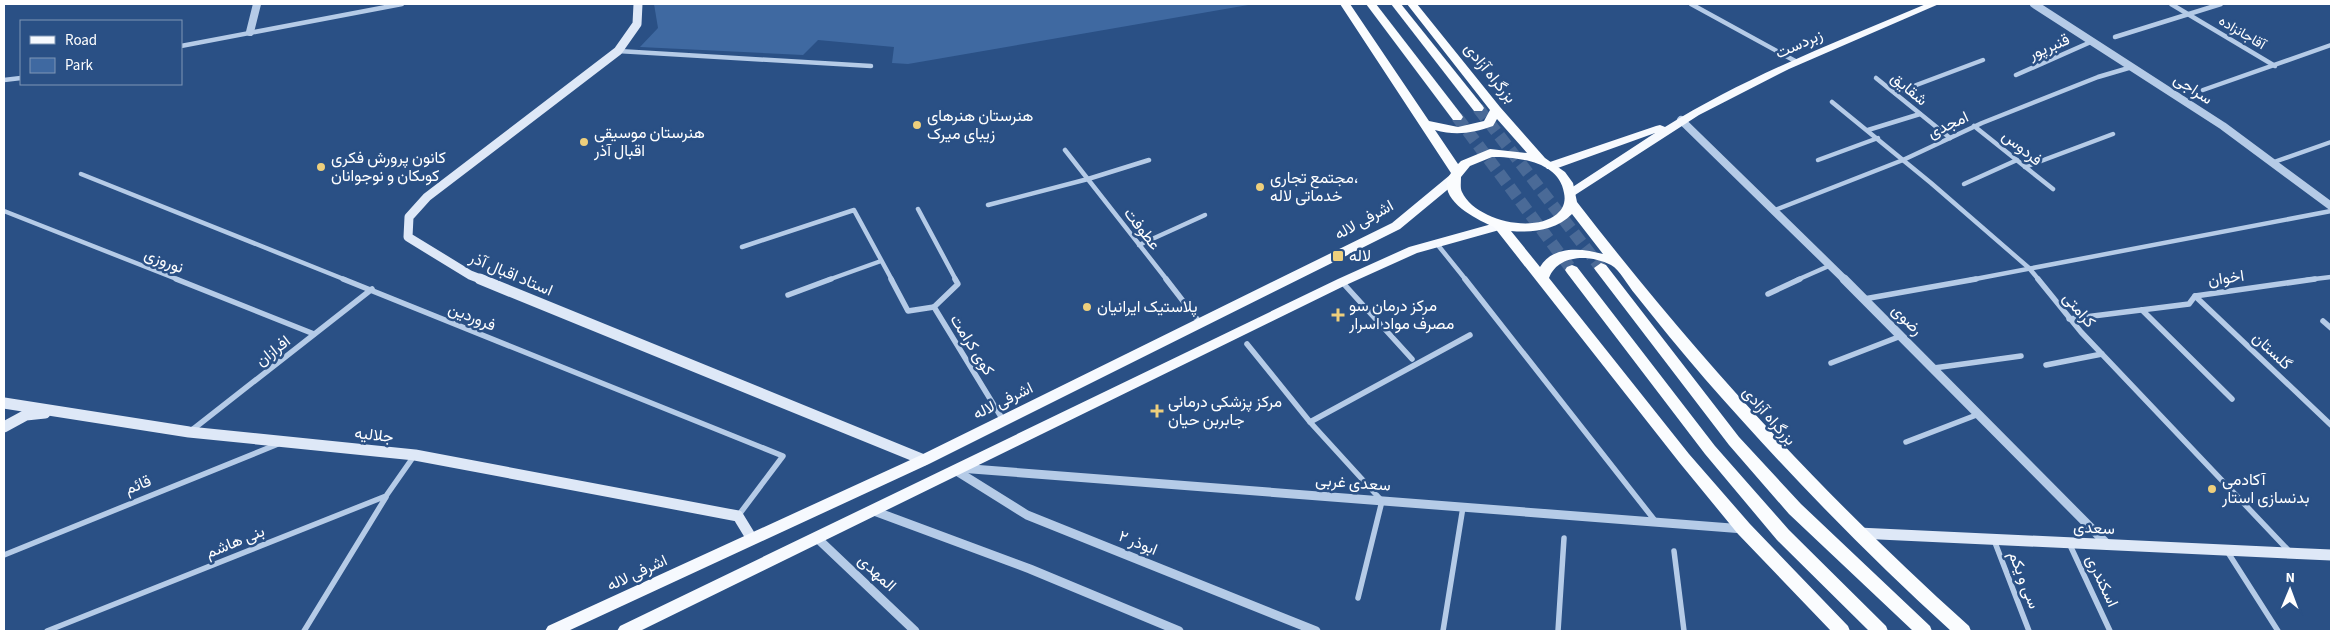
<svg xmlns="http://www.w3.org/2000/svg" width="2335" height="635" font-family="'Source Sans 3',Vazirmatn,sans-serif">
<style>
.green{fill:#3f69a1}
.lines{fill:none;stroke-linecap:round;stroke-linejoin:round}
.trunk-tunnel{stroke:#4a6a97;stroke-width:12;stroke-dasharray:12 5.5;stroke-linecap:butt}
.minor-far1{stroke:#b5cbe7;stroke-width:4.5}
.minor{stroke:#b5cbe7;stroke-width:5.5}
.tertiary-far1{stroke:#b5cbe7;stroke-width:8}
.tertiary{stroke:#b5cbe7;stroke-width:9}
.secondary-far1{stroke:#dee8f7;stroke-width:9}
.secondary{stroke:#dee8f7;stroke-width:11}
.primary{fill:#f6f9fe;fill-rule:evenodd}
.trunk{fill:#fafcfe;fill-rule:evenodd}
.poi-dot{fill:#eecf7c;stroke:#2a5085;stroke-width:2}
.labels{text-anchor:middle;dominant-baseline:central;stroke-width:5;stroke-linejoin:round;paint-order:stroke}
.far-street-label{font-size:14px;fill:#fff;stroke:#2a5085}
.street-label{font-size:16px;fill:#fff;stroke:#2a5085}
.poi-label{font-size:16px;fill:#fff;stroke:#2a5085;text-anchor:start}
</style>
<rect width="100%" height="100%" fill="#2a5085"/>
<!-- green -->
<path class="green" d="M 654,4 L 1254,4 L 908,64 L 892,63 L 894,47 L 818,40 L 803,55 L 640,47 L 658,28 Z"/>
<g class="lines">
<!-- trunk-tunnel -->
<g class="trunk-tunnel">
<path d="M 1478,108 L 1601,268"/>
<path d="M 1457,117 L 1572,270"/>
</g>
<!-- minor-far1 -->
<g class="minor-far1">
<path d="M 1691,4 L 1797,62"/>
<path d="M 2171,4 L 2275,66"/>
<path d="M 2115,37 L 2221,4"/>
<path d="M 181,46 L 402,4"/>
<path d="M 618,51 L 871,66"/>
<path d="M 2016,75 L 2093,41"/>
<path d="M 1876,78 L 1950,138"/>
<path d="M 4,80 L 21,78"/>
<path d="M 2203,90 L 2331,45"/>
<path d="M 1895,93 L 1983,60"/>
<path d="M 1832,102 L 1931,183 L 2029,268 L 2039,280"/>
<path d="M 1974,126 L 2053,189"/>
<path d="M 1868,130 L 1920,114"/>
<path d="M 1065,150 L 1167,280"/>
<path d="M 1818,160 L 1878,138"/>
<path d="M 2274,162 L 2331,142"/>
<path d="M 2025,167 L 2113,134"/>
<path d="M 81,174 L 346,280"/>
<path d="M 1964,184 L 2017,160"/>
<path d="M 988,205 L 1088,179 L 1149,160"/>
<path d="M 918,209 L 956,280"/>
<path d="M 1775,210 L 1903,160 L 1982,123 L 2098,77 L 2132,67"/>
<path d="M 4,211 L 179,280"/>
<path d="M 1437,244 L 1466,280"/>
<path d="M 1139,245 L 1205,215"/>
<path d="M 742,247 L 854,210 L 892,280"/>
<path d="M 828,280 L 881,261"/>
<path d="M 1797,280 L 1831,265"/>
<path d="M 1970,280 L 2331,211"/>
<path d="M 2306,280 L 2331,277"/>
</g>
<!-- minor -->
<g class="minor">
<path d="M 176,279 L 314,334"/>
<path d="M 343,279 L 783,456 L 738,516"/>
<path d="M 891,279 L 908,311 L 934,307"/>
<path d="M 1166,279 L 1200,323"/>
<path d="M 1465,279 L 1656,522"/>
<path d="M 2038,279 L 2081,332 L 2289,551"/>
<path d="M 1342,282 L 1412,359"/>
<path d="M 1768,294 L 1800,279"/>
<path d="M 788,295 L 831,279"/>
<path d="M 2195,296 L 2331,425"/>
<path d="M 1864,299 L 1976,279"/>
<path d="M 934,307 L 958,284 L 955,279"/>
<path d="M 934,307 L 1003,420"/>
<path d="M 2142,310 L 2232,399"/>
<path d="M 2069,319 L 2189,304 L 2195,296 L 2315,279"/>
<path d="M 2323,321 L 2331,328"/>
<path d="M 1247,344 L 1310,422 L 1382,501 L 1358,598"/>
<path d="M 1831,363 L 1901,336"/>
<path d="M 2046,365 L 2102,354"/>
<path d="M 1934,368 L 2021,356"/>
<path d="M 1310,422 L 1470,335"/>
<path d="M 192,430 L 372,289"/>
<path d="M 1906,442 L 1979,414"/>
<path d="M 1994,540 L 2029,631"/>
<path d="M 2069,543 L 2110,631"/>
<path d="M 1674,551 L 1684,631"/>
<path d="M 2227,551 L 2278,631"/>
<path d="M 4,555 L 278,444"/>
<path d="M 47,631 L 386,496 L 414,456"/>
<path d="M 304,631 L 386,497"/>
<path d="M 1443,631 L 1463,507"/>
<path d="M 1558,631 L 1564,538"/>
</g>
<!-- tertiary-far1 -->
<g class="tertiary-far1">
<path d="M 2034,4 L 2223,126 L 2331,206"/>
<path d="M 250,32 L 257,4"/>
<path d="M 1681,120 L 1845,280"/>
</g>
<!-- tertiary -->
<g class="tertiary">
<path d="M 1844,279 L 2107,544"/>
<path d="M 959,468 L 1744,529"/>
<path d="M 955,470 L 1027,515 L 1316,631"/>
<path d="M 874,511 L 1030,569 L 1179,631"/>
<path d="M 817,538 L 915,631"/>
</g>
<!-- secondary-far1 -->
<path class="secondary-far1" d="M 483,280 L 470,275 L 408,237 L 409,217 L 427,197 L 618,51 L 637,24 L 638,4"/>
<!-- secondary -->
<g class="secondary">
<path d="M 480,279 L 924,460"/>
<path d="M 4,403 L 189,432 L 415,455 L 738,516 L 752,539"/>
<path d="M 4,427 L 26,415 L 45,413"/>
<path d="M 1858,533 L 2331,555"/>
</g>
<!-- primary -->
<g class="primary">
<path d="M 1926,4 L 1939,4 L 1789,69 L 1699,115 L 1575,195 L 1571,196 L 1565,192 L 1655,133 L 1555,169 L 1547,169 L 1545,166 L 1547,163 L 1656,126 L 1660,125 L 1665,127 C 1747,76 1838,41 1926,4 Z"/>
<path d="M 1454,174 L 1458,175 L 1460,178 L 1458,181 L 1400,229 L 929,464 L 568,631 L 545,631 L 548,626 L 919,456 L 1392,223 L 1450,175 Z"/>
<path d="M 1499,222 L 1503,223 L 1505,226 L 1503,229 L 1417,253 L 1346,285 L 640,631 L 617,631 L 620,626 L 1338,279 L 1409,247 Z"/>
</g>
<!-- trunk -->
<g class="trunk">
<path d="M 1340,4 L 1350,4 L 1429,121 L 1458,127 L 1484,121 L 1490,110 L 1407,4 L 1417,4 L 1500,107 L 1545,158 L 1565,172 L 1573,183 L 1577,202 C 1697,357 1823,495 1969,626 L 1971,631 L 1951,631 C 1864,552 1783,468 1705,379 C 1681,351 1658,323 1635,294 C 1628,286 1620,270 1611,265 C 1590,254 1558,254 1549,278 L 1689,454 L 1750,524 L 1848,626 L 1850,631 L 1831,631 L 1738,534 L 1679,462 L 1494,227 C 1477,220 1433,198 1451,173 ZM 1497,119 L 1527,153 L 1490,149 L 1461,161 L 1458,164 L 1435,130 C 1456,136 1473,133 1493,126 ZM 1492,157 C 1517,157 1559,161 1564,193 C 1566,202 1563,209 1557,214 C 1533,234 1475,220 1462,192 C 1460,188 1461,182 1461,177 L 1470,166 ZM 1572,214 L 1603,254 C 1582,248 1553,245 1540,267 L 1511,231 C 1533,233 1556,230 1572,214 Z"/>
<path d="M 1366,4 L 1376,4 L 1461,114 L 1463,117 L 1461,120 L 1453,120 Z"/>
<path d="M 1391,4 L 1401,4 L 1482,105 L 1484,108 L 1482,111 L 1474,111 Z"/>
<path d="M 1601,263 L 1606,265 L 1739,437 L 1801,504 L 1930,626 L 1932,631 L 1913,631 L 1789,514 L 1729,445 L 1596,271 L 1594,268 Z"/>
<path d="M 1572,265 L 1577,267 L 1715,446 L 1789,530 L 1886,626 L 1888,631 L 1869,631 L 1777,540 L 1705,454 L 1567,273 L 1565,270 L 1567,267 Z"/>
</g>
</g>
<!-- markers -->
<g class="poi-dot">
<circle cx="917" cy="125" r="5"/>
<circle cx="584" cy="142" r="5"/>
<circle cx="321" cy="167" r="5"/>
<circle cx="1260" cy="187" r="5"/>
<rect x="1332" y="250" width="12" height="12" rx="2.5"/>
<circle cx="1087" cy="307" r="5"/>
<path d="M1335.5 307.5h5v5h5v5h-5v5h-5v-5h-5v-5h5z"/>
<path d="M1154.5 403.5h5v5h5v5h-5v5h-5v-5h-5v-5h5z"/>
<circle cx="2212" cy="489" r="5"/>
</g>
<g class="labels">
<!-- far-street labels -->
<g class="far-street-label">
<text transform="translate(2242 33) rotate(31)">آقاجانزاده</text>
</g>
<!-- street labels -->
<g class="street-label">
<text transform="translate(1799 44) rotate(-24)">زبردست</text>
<text transform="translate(2049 47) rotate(-23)">قنبرپور</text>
<text transform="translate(1490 73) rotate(51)">بزرگراه آزادی</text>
<text transform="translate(1909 89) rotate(40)">شقایق</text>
<text transform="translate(2193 89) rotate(33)">سراجی</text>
<text transform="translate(1948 125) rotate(-25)">امجدی</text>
<text transform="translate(2022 148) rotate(39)">فردوس</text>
<text transform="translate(1364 220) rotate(-29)">اشرفی لاله</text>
<text transform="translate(1142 229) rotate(52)">عطوفت</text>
<text transform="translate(164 261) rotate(22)">نوروزی</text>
<text transform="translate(511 274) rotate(23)">استاد اقبال آذر</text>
<text transform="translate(2226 278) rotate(-8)">اخوان</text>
<text transform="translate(2079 310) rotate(49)">کرامتی</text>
<text transform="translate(472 317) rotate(22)">فروردین</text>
<text transform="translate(1907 320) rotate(45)">رضوی</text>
<text transform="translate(972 345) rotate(58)">کوی کرامت</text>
<text transform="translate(273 351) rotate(-38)">افرازان</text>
<text transform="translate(2272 351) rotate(43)">گلستان</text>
<text transform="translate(1003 401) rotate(-26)">اشرفی لاله</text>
<text transform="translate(1769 416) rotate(49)">بزرگراه آزادی</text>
<text transform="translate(374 435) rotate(6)">جلالیه</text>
<text transform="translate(1353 483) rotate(4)">سعدی غربی</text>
<text transform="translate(138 485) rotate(-22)">قائم</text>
<text transform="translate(2094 528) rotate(3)">سعدی</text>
<text transform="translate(235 542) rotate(-22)">بنی هاشم</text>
<text transform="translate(1138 543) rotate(22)">ابوذر ۲</text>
<text transform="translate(637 573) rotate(-25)">اشرفی لاله</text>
<text transform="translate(877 573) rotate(43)">المهدی</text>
<text transform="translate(2024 580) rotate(69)">سی و یکم</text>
<text transform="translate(2102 581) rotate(65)">اسکندری</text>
</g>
<!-- poi labels -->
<g class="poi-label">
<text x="927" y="116">هنرستان هنرهای<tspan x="927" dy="18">زیبای میرک</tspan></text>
<text x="594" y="133">هنرستان موسیقی<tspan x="594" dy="18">اقبال آذر</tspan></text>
<text x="331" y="158">کانون پرورش فکرى<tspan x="331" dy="18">کوىکان و نوجوانان</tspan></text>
<text x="1270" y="178">مجتمع تجاری،<tspan x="1270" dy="18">خدماتی لاله</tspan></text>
<text x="1349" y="256">لاله</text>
<text x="1349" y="306">مرکز درمان سو<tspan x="1349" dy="18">مصرف مواد اسرار</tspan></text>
<text x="1097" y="307">پلاستیک ایرانیان</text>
<text x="1168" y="402">مرکز پزشکی درمانی<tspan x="1168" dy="18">جابربن حیان</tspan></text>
<text x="2222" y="480">آکادمی<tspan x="2222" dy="18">بدنسازی استار</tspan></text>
</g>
</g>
<!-- border -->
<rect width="2335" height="635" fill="none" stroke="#ffffff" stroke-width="10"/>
<!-- legend -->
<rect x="20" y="20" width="162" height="65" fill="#2a5085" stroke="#7f96b6"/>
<rect x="30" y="36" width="25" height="8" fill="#f6f9fe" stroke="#7f96b6"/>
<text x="65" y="45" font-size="15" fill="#ffffff">Road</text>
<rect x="30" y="58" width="25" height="15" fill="#3f69a1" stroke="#7f96b6"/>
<text x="65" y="70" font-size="15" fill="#ffffff">Park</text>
<!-- north arrow -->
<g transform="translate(2290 590) rotate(1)" stroke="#2a5085" stroke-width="4" paint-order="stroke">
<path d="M0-4L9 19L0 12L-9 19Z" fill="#ffffff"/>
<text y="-8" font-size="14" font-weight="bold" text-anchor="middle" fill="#ffffff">N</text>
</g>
</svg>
